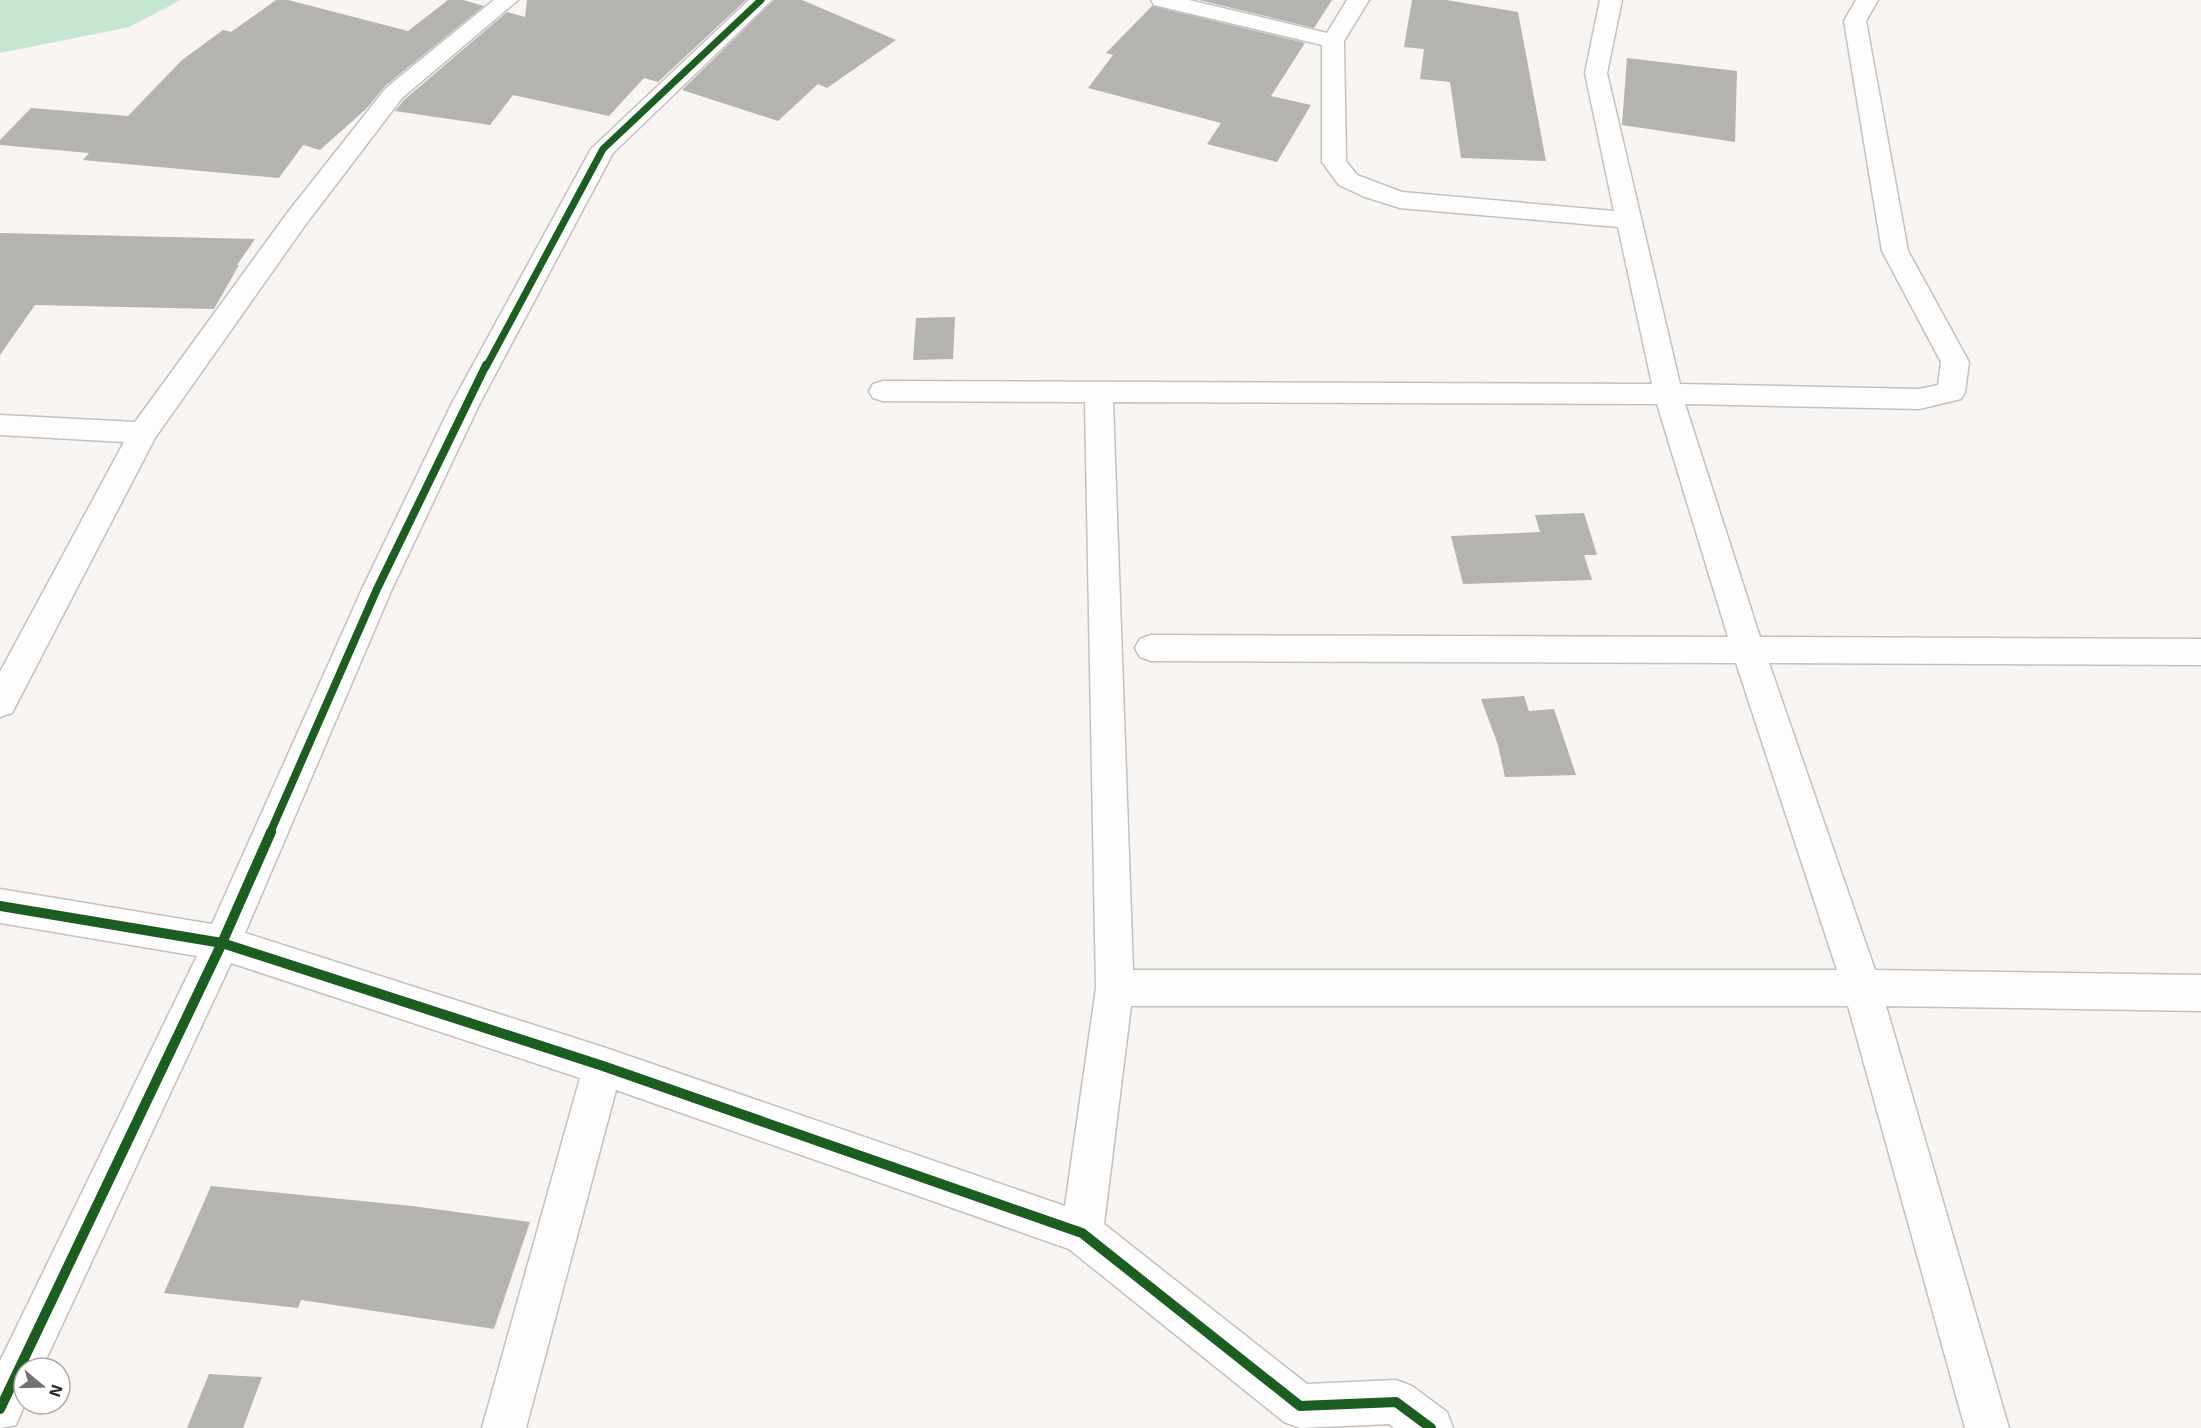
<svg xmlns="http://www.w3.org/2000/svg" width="2201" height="1428" font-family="'Exo 2',sans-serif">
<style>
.green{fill:#c3e5d2}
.building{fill:#b4b3b0}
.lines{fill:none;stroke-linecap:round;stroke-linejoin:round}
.minor-casing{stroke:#c3c1bf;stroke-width:3}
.minor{fill:#fefdfd;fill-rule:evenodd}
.cycleway-far2-casing{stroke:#fff;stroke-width:10}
.cycleway-far1-casing{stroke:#fff;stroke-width:12}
.cycleway-casing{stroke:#fff;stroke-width:14}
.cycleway-far2{stroke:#1b5e20;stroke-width:7}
.cycleway-far1{stroke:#1b5e20;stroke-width:8}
.cycleway{stroke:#1b5e20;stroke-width:10}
</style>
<rect width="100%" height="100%" fill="#f7f4f1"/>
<!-- green -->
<path class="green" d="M 0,0 L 181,0 L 129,27 L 0,53 Z"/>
<!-- building -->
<g class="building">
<path d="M 276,0 L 288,0 L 408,31 L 448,0 L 463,0 L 484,6 L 385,86 L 366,109 L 320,150 L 303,145 L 279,178 L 83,160 L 89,153 L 0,145 L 0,140 L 31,108 L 128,116 L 182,60 L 223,30 L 231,32 Z"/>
<path d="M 527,0 L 746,0 L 658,82 L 644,78 L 609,116 L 513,95 L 490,125 L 395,111 L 404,100 L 507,12 L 525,17 Z"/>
<path d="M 774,0 L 802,0 L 896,40 L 827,88 L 818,84 L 778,121 L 682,90 Z"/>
<path d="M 1199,0 L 1332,0 L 1314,28 Z"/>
<path d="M 1412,0 L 1446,0 L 1518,12 L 1546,161 L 1461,158 L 1450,82 L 1420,79 L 1424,49 L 1404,47 Z"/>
<path d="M 1152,6 L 1305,43 L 1271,96 L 1311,105 L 1277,162 L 1207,144 L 1221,123 L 1088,88 L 1113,55 L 1106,53 Z"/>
<path d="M 1627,58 L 1737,71 L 1735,142 L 1622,125 Z"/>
<path d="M 0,233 L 255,239 L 237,265 L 239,265 L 214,309 L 35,305 L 0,355 Z"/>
<path d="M 955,317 L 953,359 L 913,360 L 916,318 Z"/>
<path d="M 1584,513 L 1597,555 L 1584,555 L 1592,580 L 1463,584 L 1451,536 L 1540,532 L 1535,515 Z"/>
<path d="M 1524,696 L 1529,711 L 1554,709 L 1576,775 L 1505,777 L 1498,745 L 1481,699 Z"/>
<path d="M 211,1186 L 412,1206 L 530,1222 L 494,1329 L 301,1300 L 298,1308 L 164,1293 Z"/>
<path d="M 209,1374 L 262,1377 L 243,1428 L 187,1428 Z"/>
</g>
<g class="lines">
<defs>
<g id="minor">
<path d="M 494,0 L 518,0 L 402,98 L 306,224 L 155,438 L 12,713 L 0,717 L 0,672 L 124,442 L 0,435 L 0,415 L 135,422 L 288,212 L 386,88 Z"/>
<path d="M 749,0 L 772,0 L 613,153 L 480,403 L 392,589 L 245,933 L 603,1047 L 1065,1206 L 1096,988 L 1085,402 L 883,401 L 873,398 L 869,391 L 873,384 L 883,381 L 1652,384 L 1618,227 L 1400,208 L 1365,197 L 1339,185 L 1322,162 L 1322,45 L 1154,5 L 1151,0 L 1189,0 L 1327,33 L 1347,0 L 1369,0 L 1344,41 L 1346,161 L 1357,175 L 1402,192 L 1614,211 L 1585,73 L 1600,0 L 1622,0 L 1607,73 L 1680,384 L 1919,389 L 1938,385 L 1941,362 L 1882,251 L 1844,21 L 1856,0 L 1878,0 L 1866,21 L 1908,251 L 1969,362 L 1965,392 L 1961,399 L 1919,409 L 1685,404 L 1760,637 L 2201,639 L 2201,665 L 1769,663 L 1875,970 L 2201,975 L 2201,1011 L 1886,1006 L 2009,1428 L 1965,1428 L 1848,1006 L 1131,1006 L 1104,1224 L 1307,1384 L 1396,1380 L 1412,1386 L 1447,1412 L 1453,1428 L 1394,1428 L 1389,1424 L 1300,1428 L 1284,1422 L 1069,1249 L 616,1090 L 526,1428 L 482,1428 L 580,1078 L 231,963 L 42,1368 L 24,1368 L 25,1404 L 16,1425 L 0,1428 L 0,1361 L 197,956 L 0,923 L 0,889 L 212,924 L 362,589 L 452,403 L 591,149 ZM 1113,402 L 1657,404 L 1728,637 L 1151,635 L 1140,639 L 1135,648 L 1140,657 L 1151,661 L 1736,663 L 1837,970 L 1133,970 Z"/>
</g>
</defs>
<!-- minor casing -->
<use href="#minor" class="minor-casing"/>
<!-- minor -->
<use href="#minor" class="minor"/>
<defs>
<path id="cycleway-far2" d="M 486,367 L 603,149 L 761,0"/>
<path id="cycleway-far1" d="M 270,833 L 377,589 L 486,365"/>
<g id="cycleway">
<path d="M 0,906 L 222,943 L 603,1066 L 1082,1233 L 1300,1406 L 1396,1402 L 1431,1428"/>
<path d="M 0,1409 L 222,943 L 271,832"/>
</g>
</defs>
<!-- cycleway-far2 casing -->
<use href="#cycleway-far2" class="cycleway-far2-casing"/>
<!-- cycleway-far1 casing -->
<use href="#cycleway-far1" class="cycleway-far1-casing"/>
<!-- cycleway casing -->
<use href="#cycleway" class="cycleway-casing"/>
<!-- cycleway-far2 -->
<use href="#cycleway-far2" class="cycleway-far2"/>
<!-- cycleway-far1 -->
<use href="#cycleway-far1" class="cycleway-far1"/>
<!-- cycleway -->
<use href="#cycleway" class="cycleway"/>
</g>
<!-- north arrow -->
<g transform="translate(42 1386) rotate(109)"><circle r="28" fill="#ffffff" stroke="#abaaa9" stroke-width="1.5"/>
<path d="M0-4.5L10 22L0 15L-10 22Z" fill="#74716e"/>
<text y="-9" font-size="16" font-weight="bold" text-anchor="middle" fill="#2d2b28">N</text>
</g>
</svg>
